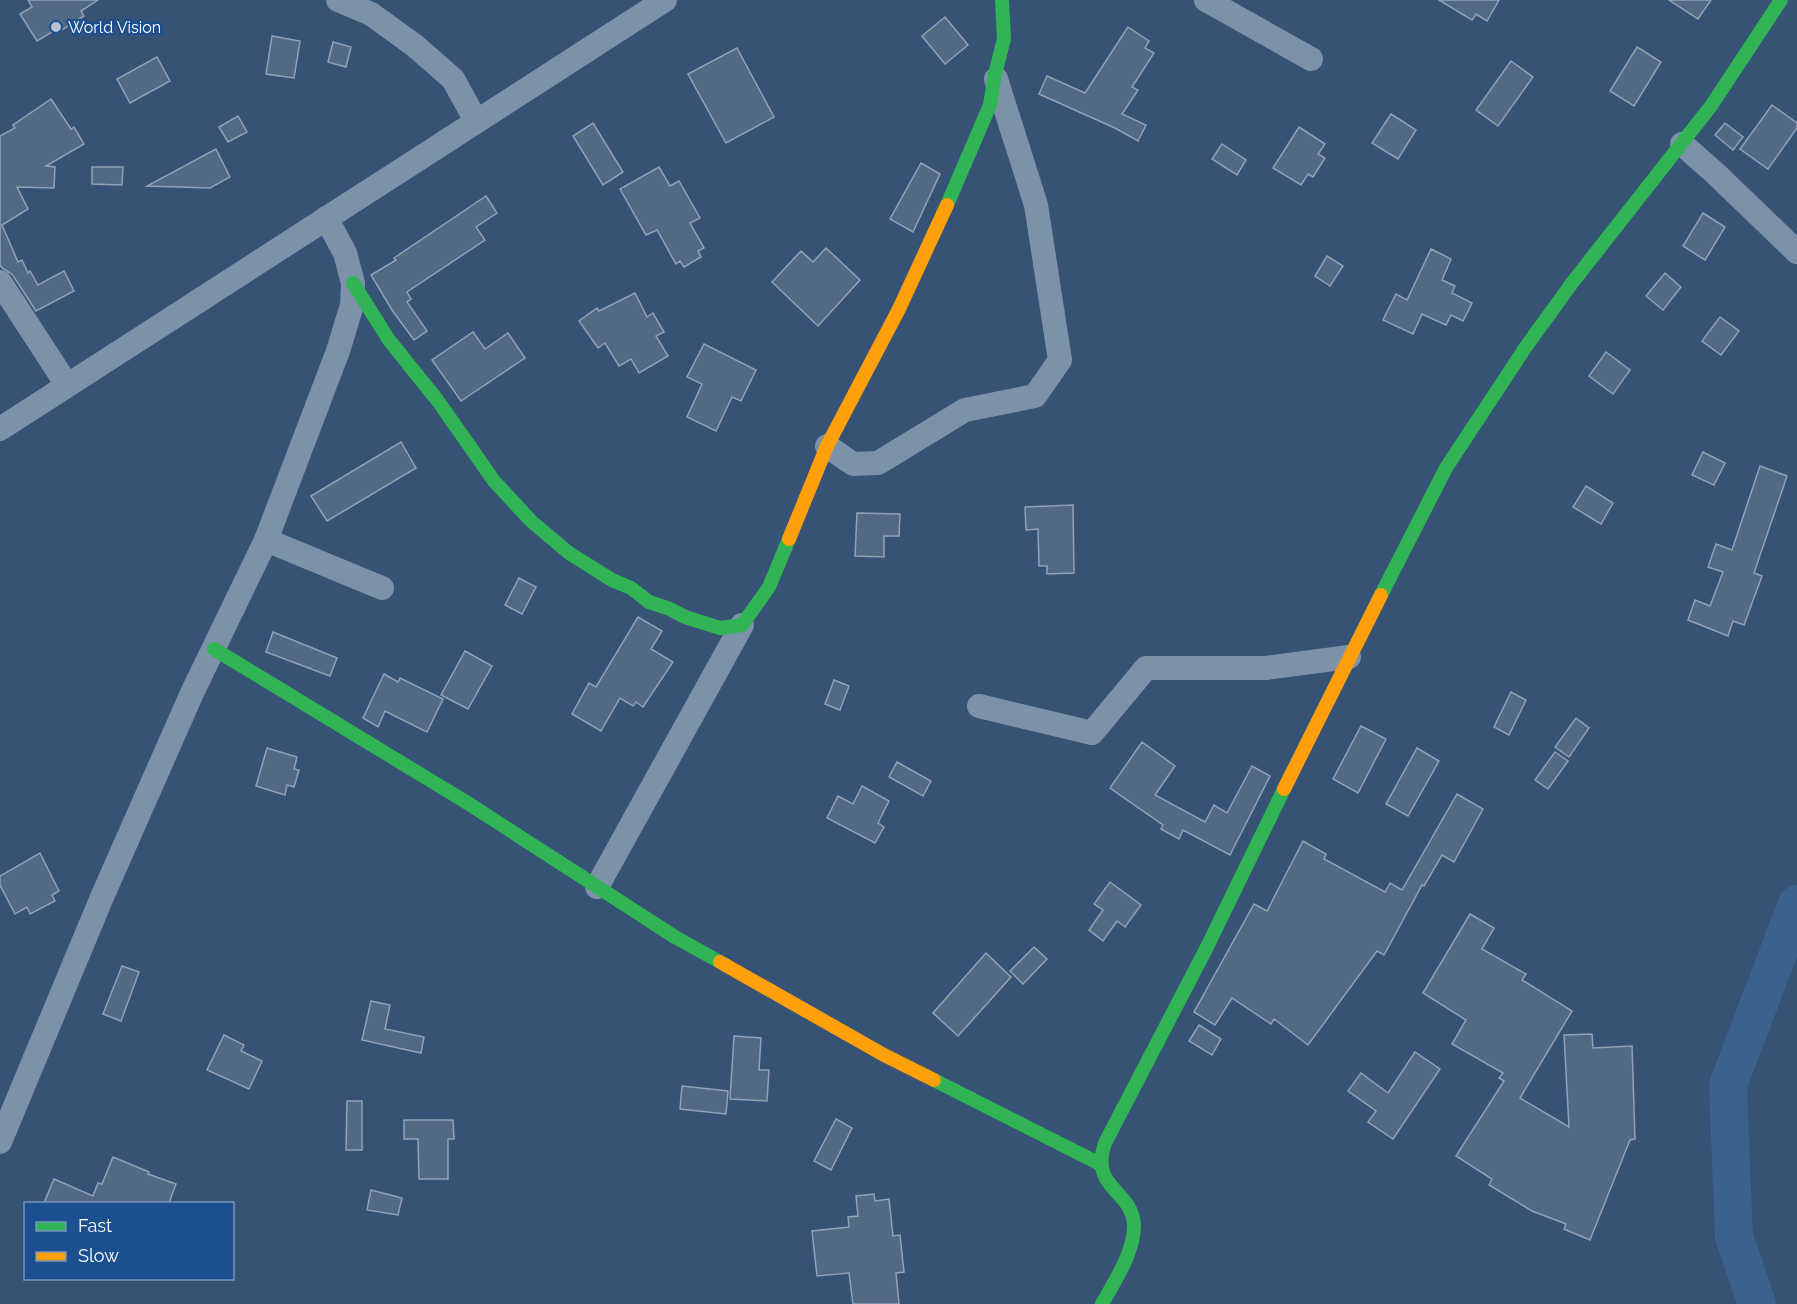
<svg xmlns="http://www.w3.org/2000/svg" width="1797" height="1304" font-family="Raleway,sans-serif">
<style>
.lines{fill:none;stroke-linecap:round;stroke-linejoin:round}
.river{stroke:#3b618d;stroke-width:38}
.building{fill:#526984;stroke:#92a2b6;stroke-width:1.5}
.street{stroke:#7d92a8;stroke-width:24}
.fast{stroke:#30b455;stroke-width:14}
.slow{stroke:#ff9f0a;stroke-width:14}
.poi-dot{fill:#b9c2ce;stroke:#1b4f8f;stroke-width:2}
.labels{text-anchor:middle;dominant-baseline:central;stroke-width:4.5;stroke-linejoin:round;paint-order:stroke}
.poi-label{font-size:16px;fill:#fff;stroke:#1b4f8f;text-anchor:start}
</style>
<rect width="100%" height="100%" fill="#365274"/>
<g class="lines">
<!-- river -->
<path class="river" d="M 1757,1304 L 1734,1237 L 1728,1085 L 1797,904"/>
</g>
<!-- building -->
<g class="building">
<path d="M 28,0 L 98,0 L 81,11 L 84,16 L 57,33 L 55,30 L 37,41 L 20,14 L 32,7 Z"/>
<path d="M 1439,0 L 1499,0 L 1487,21 L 1476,14 L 1472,20 Z"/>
<path d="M 1669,0 L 1711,0 L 1698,19 Z"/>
<path d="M 945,17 L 968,45 L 945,64 L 922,36 Z"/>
<path d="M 1128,27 L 1149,41 L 1145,48 L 1154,53 L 1132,87 L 1138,90 L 1122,114 L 1146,125 L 1138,141 L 1115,128 L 1039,94 L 1047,76 L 1085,93 Z"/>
<path d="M 272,36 L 300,41 L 294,78 L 266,74 Z"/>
<path d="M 333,42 L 351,47 L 346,67 L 328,62 Z"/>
<path d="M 1637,47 L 1661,62 L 1634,106 L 1610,91 Z"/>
<path d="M 737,48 L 774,117 L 726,143 L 688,74 Z"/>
<path d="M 157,57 L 170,81 L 130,103 L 117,79 Z"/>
<path d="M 1511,61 L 1533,77 L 1498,126 L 1476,110 Z"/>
<path d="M 51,99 L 71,129 L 74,127 L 84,144 L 46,166 L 55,167 L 54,188 L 17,187 L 28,209 L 2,225 L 18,262 L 22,260 L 28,273 L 30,271 L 38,285 L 64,271 L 74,291 L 36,311 L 12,274 L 2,268 L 0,265 L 0,136 L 15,128 L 13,125 Z"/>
<path d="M 1772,105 L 1797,123 L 1797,128 L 1768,169 L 1740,149 Z"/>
<path d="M 1391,114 L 1416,130 L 1398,159 L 1372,143 Z"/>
<path d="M 238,116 L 247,132 L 228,142 L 219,127 Z"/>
<path d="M 593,123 L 623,172 L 603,185 L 573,136 Z"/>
<path d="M 1725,123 L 1743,137 L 1733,150 L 1715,135 Z"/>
<path d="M 1299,127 L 1325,144 L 1318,154 L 1325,158 L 1313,177 L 1308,174 L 1301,185 L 1273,168 Z"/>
<path d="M 1222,144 L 1246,160 L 1237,175 L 1212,159 Z"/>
<path d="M 216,149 L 230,177 L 210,188 L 147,186 Z"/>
<path d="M 921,163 L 940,174 L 913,232 L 890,219 Z"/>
<path d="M 92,167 L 123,167 L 122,185 L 92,184 Z"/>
<path d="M 659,167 L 670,186 L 679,181 L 700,218 L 690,223 L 704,248 L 698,251 L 701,257 L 684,267 L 680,261 L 676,264 L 657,230 L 646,235 L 620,189 Z"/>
<path d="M 486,196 L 497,213 L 476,227 L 485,240 L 407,292 L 411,299 L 407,302 L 427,331 L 414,340 L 392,310 L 371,275 L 396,260 L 394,258 Z"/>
<path d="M 1703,213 L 1725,227 L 1705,260 L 1683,246 Z"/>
<path d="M 826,248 L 860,280 L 818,326 L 772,282 L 801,251 L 813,262 Z"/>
<path d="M 1431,249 L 1451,259 L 1442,280 L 1455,286 L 1452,293 L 1472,303 L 1463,321 L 1451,315 L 1446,325 L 1422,314 L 1413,334 L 1383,320 L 1396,294 L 1407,300 Z"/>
<path d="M 1327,256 L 1343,266 L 1330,286 L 1315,276 Z"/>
<path d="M 1665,273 L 1681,287 L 1663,310 L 1646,296 Z"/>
<path d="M 635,293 L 647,317 L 653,313 L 664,332 L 656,336 L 668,356 L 639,373 L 631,359 L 619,366 L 605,343 L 598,348 L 579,321 L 597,308 L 599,311 Z"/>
<path d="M 1720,317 L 1739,331 L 1721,355 L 1702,341 Z"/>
<path d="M 473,332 L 485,349 L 508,333 L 525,358 L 461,401 L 432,360 Z"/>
<path d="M 704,344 L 756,370 L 741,401 L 732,397 L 716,431 L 687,417 L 702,384 L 687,377 Z"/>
<path d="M 1606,352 L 1630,370 L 1613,394 L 1589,376 Z"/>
<path d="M 401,442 L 416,468 L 327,521 L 311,496 Z"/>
<path d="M 1703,452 L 1725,463 L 1714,485 L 1692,475 Z"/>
<path d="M 1760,466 L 1787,476 L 1754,573 L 1762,576 L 1744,625 L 1733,621 L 1728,636 L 1688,620 L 1695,600 L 1710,606 L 1723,572 L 1708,567 L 1716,544 L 1732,550 Z"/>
<path d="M 1586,486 L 1613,503 L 1601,524 L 1573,507 Z"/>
<path d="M 1073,505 L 1074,573 L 1047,574 L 1047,566 L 1039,566 L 1038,529 L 1026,530 L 1025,507 Z"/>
<path d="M 857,513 L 900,514 L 899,536 L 884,536 L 884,557 L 855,556 Z"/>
<path d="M 519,578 L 536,587 L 522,614 L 505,605 Z"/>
<path d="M 638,617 L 662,631 L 651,649 L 673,662 L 643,707 L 636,702 L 633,706 L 620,698 L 601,731 L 572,714 L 589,683 L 596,687 Z"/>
<path d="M 273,632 L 337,658 L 330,676 L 266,652 Z"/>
<path d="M 465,651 L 492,666 L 468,709 L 441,695 Z"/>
<path d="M 384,674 L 398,682 L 400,678 L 443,699 L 427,732 L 385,711 L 378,727 L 363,718 Z"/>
<path d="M 834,680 L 849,686 L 840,710 L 825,704 Z"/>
<path d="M 1511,692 L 1526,700 L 1509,735 L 1494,727 Z"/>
<path d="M 1576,718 L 1589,728 L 1569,757 L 1555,747 Z"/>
<path d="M 1361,726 L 1386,739 L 1358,793 L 1333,779 Z"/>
<path d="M 1142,742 L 1175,766 L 1155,795 L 1205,822 L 1214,805 L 1227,813 L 1252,766 L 1270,776 L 1230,855 L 1183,830 L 1179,839 L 1161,829 L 1163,825 L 1110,788 Z"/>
<path d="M 267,748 L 297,757 L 294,769 L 299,770 L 294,787 L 287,785 L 285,795 L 256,786 Z"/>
<path d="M 1417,748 L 1439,761 L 1408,816 L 1386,804 Z"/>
<path d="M 1555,752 L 1568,761 L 1548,789 L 1535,780 Z"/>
<path d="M 897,762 L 931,781 L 923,796 L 889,777 Z"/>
<path d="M 862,786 L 889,801 L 878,823 L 884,827 L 875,843 L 827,818 L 838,796 L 853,804 Z"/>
<path d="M 1457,794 L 1483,809 L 1454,862 L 1442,855 L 1424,886 L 1422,885 L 1384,955 L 1377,951 L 1308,1045 L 1274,1019 L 1271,1024 L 1232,998 L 1215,1025 L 1194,1012 L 1254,904 L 1267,911 L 1303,841 L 1326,854 L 1324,859 L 1385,892 L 1390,883 L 1402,890 Z"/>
<path d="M 40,853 L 59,891 L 52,895 L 55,901 L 30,914 L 27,907 L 15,914 L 0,885 L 0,876 Z"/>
<path d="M 1110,882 L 1141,905 L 1125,927 L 1117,921 L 1103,941 L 1089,930 L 1103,910 L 1094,904 Z"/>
<path d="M 1470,914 L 1494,928 L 1482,949 L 1526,974 L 1522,980 L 1572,1011 L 1520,1098 L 1569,1127 L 1564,1035 L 1592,1034 L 1593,1048 L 1632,1046 L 1635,1139 L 1630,1140 L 1590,1240 L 1564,1229 L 1566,1224 L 1532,1211 L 1489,1185 L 1492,1179 L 1456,1156 L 1504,1081 L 1499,1078 L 1503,1073 L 1452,1044 L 1466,1020 L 1423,993 Z"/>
<path d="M 1034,947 L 1047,959 L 1023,984 L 1010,971 Z"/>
<path d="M 986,953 L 1011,977 L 958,1036 L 933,1013 Z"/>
<path d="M 122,966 L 139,972 L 121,1021 L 103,1014 Z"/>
<path d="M 371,1001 L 390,1005 L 385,1029 L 424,1037 L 421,1053 L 362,1040 Z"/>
<path d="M 1199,1025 L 1221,1039 L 1212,1055 L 1189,1041 Z"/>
<path d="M 224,1035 L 244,1045 L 241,1051 L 262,1061 L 249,1089 L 207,1070 Z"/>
<path d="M 734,1036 L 761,1038 L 759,1070 L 769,1070 L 767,1101 L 730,1099 Z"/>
<path d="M 1415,1052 L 1440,1069 L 1393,1139 L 1368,1122 L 1376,1111 L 1348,1091 L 1361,1073 L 1388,1093 Z"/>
<path d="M 682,1086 L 728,1091 L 726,1114 L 680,1109 Z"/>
<path d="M 347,1101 L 362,1101 L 362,1150 L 346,1150 Z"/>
<path d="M 836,1119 L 852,1128 L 831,1170 L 814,1161 Z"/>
<path d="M 404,1120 L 453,1120 L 454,1139 L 448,1139 L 448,1179 L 419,1179 L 418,1139 L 404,1139 Z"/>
<path d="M 113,1157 L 149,1172 L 148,1174 L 176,1184 L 169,1203 L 44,1203 L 54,1179 L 93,1196 L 98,1183 L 102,1184 Z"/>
<path d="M 371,1190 L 402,1198 L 398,1215 L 367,1210 Z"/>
<path d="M 874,1194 L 875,1201 L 889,1199 L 893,1236 L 900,1235 L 904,1272 L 896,1273 L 899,1304 L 853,1304 L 849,1273 L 817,1276 L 812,1231 L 849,1227 L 848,1217 L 858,1216 L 856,1196 Z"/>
</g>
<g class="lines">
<!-- street -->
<g class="street">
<path d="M 338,0 L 371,14 L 414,45 L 453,79 L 476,121"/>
<path d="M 1206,0 L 1311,59"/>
<path d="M 1682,144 L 1716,174 L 1797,252"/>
<path d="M 0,282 L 67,385"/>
<path d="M 0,429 L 665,0"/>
<path d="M 827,446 L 853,464 L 878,463 L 965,410 L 1035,396 L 1060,360 L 1036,205 L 996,79"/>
<path d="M 266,540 L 382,588"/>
<path d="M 979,706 L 1092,733 L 1146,668 L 1266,668 L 1349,657"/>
<path d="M 597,887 L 742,625"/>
<path d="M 0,1142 L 102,897 L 192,693 L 266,540 L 338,351 L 352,305 L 353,283 L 345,253 L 326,218"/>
</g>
<!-- fast -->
<g class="fast">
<path d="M 947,205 L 990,105 L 995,74 L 1004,39 L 1002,0"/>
<path d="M 353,283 L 389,340 L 438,401 L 494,481 L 531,521 L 569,553 L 612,580 L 631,588 L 649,602 L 670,609 L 685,617 L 720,628 L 742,625 L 769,587 L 789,539"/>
<path d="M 1381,595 L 1446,468 L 1525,348 L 1572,283 L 1711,106 L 1781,0"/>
<path d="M 214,649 L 466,802 L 675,937 L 720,962"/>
<path d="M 934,1080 L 1100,1164"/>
<path d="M 1102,1304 C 1114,1282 1134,1253 1134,1226 C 1133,1189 1089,1190 1105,1143 L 1206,949 L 1284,789"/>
</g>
<!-- slow -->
<g class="slow">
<path d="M 789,539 L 827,446 L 899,309 L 947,205"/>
<path d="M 1284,789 L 1381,595"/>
<path d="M 720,962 L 884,1055 L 934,1080"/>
</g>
</g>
<!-- markers -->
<circle class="poi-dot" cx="56" cy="27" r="6"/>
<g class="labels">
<!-- poi labels -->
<g class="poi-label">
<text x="68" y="27">World Vision</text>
</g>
</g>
<!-- legend -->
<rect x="24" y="1202" width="210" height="78" fill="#1b4f8f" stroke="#7695bc" stroke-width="1.5"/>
<rect x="36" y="1222" width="30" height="9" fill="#30b455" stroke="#7695bc" stroke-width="1.5"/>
<text x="78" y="1232" font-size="18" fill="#ffffff">Fast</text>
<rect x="36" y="1252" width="30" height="9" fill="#ff9f0a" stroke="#7695bc" stroke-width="1.5"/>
<text x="78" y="1262" font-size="18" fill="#ffffff">Slow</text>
</svg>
